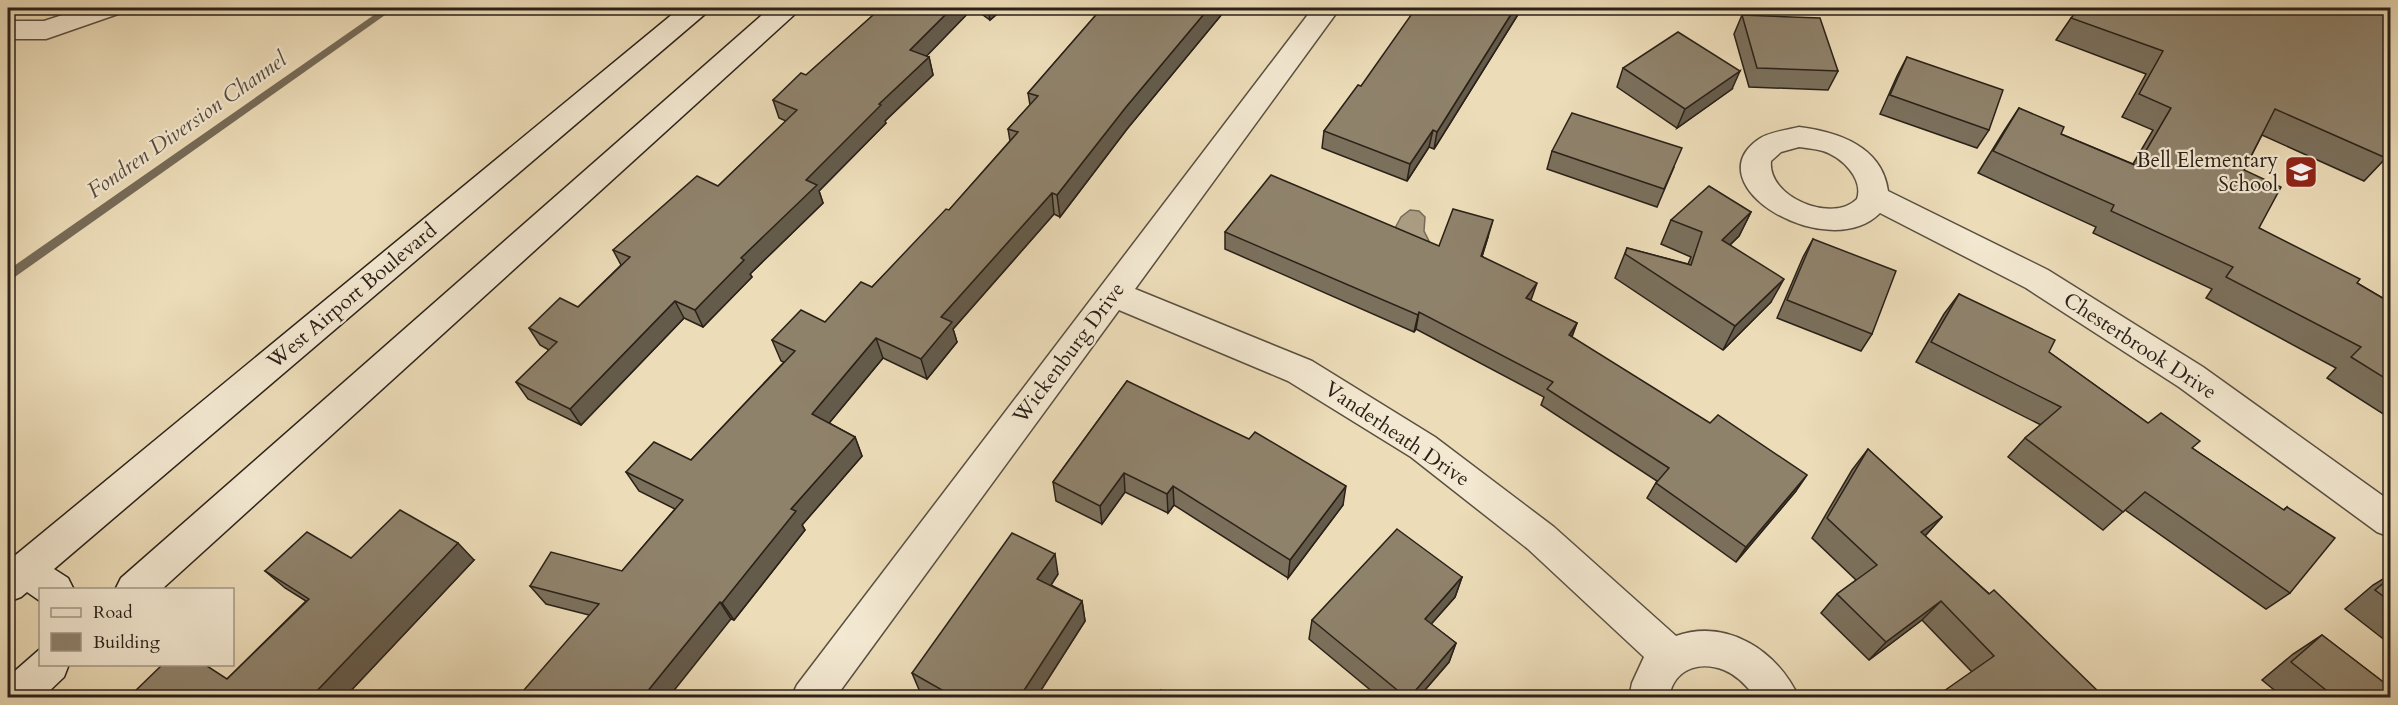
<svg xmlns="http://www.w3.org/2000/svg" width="2398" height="705" font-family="Cardo,serif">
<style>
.water{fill:#aa9c82;stroke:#776b58;stroke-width:1.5}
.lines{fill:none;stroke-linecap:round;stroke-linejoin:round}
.stream{fill:#776b58;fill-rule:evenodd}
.minor-casing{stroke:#5a5040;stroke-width:3}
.secondary-casing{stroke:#2a2118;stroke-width:3}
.minor{fill:#f3e8d1;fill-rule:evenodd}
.secondary{fill:#f3e8d1;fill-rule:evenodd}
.wall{fill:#7b705c;stroke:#2a2118;stroke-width:1.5}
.shaded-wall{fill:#645b4b;stroke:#2a2118;stroke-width:1.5}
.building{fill:#8f826b;stroke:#2a2118;stroke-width:1.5}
.labels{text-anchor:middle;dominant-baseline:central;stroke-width:4.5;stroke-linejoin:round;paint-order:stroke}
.poi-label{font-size:21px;fill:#2a2118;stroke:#f3e8d1;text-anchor:end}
.street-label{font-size:21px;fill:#2a2118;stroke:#f3e8d1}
.water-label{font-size:22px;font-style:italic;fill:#574c3d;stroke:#f3e8d1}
</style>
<rect width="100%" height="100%" fill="#ecdcb8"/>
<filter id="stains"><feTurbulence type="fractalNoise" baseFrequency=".00333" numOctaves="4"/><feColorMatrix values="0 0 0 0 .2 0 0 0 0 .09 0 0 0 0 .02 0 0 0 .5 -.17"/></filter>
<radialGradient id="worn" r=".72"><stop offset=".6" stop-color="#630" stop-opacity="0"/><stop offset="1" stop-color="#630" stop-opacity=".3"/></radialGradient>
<!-- water -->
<path class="water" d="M 1410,210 L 1419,211 L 1425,217 L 1424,231 L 1430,243 L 1394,230 L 1401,217 Z"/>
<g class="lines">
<!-- stream -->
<path class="stream" d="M 384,8 L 395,8 L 12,279 L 8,280 L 8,270 Z"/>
<defs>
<g id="minor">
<path d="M 84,8 L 122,8 L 118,14 L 46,39 L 8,39 L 8,21 L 44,21 Z"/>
<path d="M 1313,8 L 1340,8 L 1135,289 L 1312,361 L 1435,437 L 1554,527 L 1676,636 C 1727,618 1778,651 1799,698 L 1756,698 C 1748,687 1737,675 1724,670 C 1698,660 1673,670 1669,698 L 1629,698 L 1632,683 L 1644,657 L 1528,549 L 1411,457 L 1288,381 L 1119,310 L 835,698 L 791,698 L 797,685 Z"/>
<path d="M 1799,127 C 1838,132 1882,146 1888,191 L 2048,270 L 2203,367 L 2390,501 L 2390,537 L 2377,532 L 2179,387 L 2026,288 L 1880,213 C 1828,265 1692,185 1759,139 C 1769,132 1787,130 1799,127 ZM 1799,147 C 1807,148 1816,149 1823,151 C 1842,157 1864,179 1857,199 C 1832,224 1767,197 1771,161 L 1781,152 Z"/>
</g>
<g id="secondary">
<path d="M 680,8 L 709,8 L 705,14 L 54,569 L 68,578 L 74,590 L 40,590 L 40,601 L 27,592 L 21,597 L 8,602 L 8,563 L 12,558 Z"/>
<path d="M 770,8 L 799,8 L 795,14 L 161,590 L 115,590 L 121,578 Z"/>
<path d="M 40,649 L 40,664 L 69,664 L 64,677 L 42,698 L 8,698 L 8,677 Z"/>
</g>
</defs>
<!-- minor casing -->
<use href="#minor" class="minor-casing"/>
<!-- secondary casing -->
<use href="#secondary" class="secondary-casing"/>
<!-- minor -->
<use href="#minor" class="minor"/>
<!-- secondary -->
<use href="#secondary" class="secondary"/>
</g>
<!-- wall -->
<g class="wall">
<path d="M 879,8 L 1004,8 L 990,20 L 973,8 L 926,56 L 929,57 L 933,75 L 885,121 L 886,123 L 819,191 L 823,203 L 750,274 L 752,277 L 703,327 L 684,318 L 581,425 L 528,399 L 516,382 L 549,350 L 540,345 L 529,328 L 578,307 L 621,265 L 613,250 L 718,186 L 786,121 L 779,118 L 773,100 L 806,75 L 880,9 Z"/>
<path d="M 1102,8 L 1227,8 L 1127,129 L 1060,217 L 1054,214 L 953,329 L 957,342 L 927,379 L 883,358 L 829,423 L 855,437 L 862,456 L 802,525 L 805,530 L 734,620 L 731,619 L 589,615 L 546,604 L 530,586 L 622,571 L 675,509 L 639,491 L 626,472 L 691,460 L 784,362 L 781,361 L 772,340 L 825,322 L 872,287 L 949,210 L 1010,141 L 1008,129 L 1030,105 L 1028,93 Z"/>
<path d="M 1522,8 L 1434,149 L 1429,147 L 1407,181 L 1322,148 L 1324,131 L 1361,86 Z"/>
<path d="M 2391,8 L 2391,160 L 2388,162 L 2384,160 L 2364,181 L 2262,135 L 2244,170 L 2259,228 L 2357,283 L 2391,303 L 2391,419 L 2327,378 L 2336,368 L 2206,298 L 2212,289 L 2093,233 L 2096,227 L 1978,173 L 2004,131 L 2019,108 L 2061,134 L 2133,164 L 2153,130 L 2122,117 L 2146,74 L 2056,40 L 2071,18 Z"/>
<path d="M 1742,15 L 1838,71 L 1828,90 L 1749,87 L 1734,34 Z"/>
<path d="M 1907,57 L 1989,130 L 1977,148 L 1880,114 L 1897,76 Z"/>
<path d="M 1623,68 L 1732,89 L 1677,128 L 1617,87 Z"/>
<path d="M 1552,151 L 1674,167 L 1657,207 L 1547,169 Z"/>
<path d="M 1751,212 L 1739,236 L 1730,245 L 1771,302 L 1723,350 L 1615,278 L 1627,248 L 1688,264 L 1691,257 L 1661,244 L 1671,220 Z"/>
<path d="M 1225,232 L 1439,246 L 1488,237 L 1482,256 L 1531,301 L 1577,323 L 1572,337 L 1796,491 L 1736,562 L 1647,498 L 1657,481 L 1541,405 L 1544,397 L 1416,329 L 1414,332 L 1225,249 Z"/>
<path d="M 1813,239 L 1872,334 L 1861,351 L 1777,318 L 1803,257 Z"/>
<path d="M 1959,294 L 2049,352 L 2148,423 L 2192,448 L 2283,510 L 2287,507 L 2290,593 L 2266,609 L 2125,510 L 2103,530 L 2008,457 L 2025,438 L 2041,425 L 1916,362 L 1944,314 Z"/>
<path d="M 1127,381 L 1343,505 L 1288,578 L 1174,505 L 1168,513 L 1125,492 L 1102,524 L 1056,501 L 1053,482 Z"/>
<path d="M 1868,449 L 1942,517 L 1925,536 L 2105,698 L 1972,672 L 1922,620 L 1869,660 L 1821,613 L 1837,594 L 1856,580 L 1812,538 L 1852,470 Z"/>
<path d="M 351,558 L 474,560 L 344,698 L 227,679 L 306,601 L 285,588 L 265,571 Z"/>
<path d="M 1058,574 L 1051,585 L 1082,601 L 1085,621 L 1036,698 L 931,698 L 920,692 L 912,673 Z"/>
<path d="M 2391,574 L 2391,645 L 2345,609 L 2373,585 Z"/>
<path d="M 1462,577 L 1455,597 L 1431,624 L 1456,643 L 1449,662 L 1418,698 L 1380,698 L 1309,639 L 1312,620 Z"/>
<path d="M 2322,635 L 2390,687 L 2391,687 L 2391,698 L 2284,698 L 2262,680 L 2293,654 Z"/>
</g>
<!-- shaded-wall -->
<g class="shaded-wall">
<path d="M 952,8 L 973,8 L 915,68 L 910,50 Z"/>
<path d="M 988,8 L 1004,8 L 990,20 Z"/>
<path d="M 1209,8 L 1227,8 L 1127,129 L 1060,217 L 1057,195 L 1126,107 Z"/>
<path d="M 1515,8 L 1522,8 L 1434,149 L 1437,132 Z"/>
<path d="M 929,57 L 933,75 L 885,121 L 886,123 L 819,191 L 823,203 L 750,274 L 752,277 L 703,327 L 695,310 L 806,180 L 879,104 Z"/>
<path d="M 1740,71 L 1732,89 L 1677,128 L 1685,109 Z"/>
<path d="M 1433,130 L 1429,147 L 1407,181 L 1410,164 Z"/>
<path d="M 1052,193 L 1054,214 L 953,329 L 957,342 L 927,379 L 921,359 L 941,317 Z"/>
<path d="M 1751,212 L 1739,236 L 1710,264 L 1722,240 Z"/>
<path d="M 1493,220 L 1488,237 L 1477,273 L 1481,256 Z"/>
<path d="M 1784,279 L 1771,302 L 1723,350 L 1735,326 Z"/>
<path d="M 1537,283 L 1531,300 L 1526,298 Z"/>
<path d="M 675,301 L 684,318 L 581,425 L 570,409 Z"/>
<path d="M 1419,312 L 1416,329 L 1414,332 L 1418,315 Z"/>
<path d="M 1577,323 L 1570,340 L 1569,335 Z"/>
<path d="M 876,338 L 883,358 L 820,434 L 812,414 Z"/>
<path d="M 855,437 L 862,456 L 802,525 L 805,530 L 734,620 L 722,603 L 791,509 Z"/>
<path d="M 1124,473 L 1125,492 L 1102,524 L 1100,506 Z"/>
<path d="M 1807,475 L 1796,491 L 1736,562 L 1746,547 Z"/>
<path d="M 1173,486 L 1174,505 L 1168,513 L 1167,494 Z"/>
<path d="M 1346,486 L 1343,505 L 1288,578 L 1290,560 Z"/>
<path d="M 1942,517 L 1924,537 L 1921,532 Z"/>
<path d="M 458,543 L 474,560 L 344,698 L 310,698 Z"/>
<path d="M 1055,554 L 1058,574 L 1042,599 L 1037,579 Z"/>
<path d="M 1462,577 L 1455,597 L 1418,639 L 1425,619 Z"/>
<path d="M 1082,601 L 1085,621 L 1036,698 L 1019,698 Z"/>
<path d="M 1941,601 L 1922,620 L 1869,660 L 1886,642 Z"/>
<path d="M 720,602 L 731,619 L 668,698 L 642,698 Z"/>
<path d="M 1456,643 L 1449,662 L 1418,698 L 1409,698 Z"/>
</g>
<!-- building -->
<g class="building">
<path d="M 881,8 L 952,8 L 910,50 L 929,57 L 879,104 L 881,105 L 806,180 L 817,185 L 741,258 L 744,260 L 695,310 L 675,301 L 570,409 L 516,382 L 557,342 L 529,328 L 560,298 L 578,307 L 630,257 L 613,250 L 697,176 L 718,186 L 797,110 L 773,100 L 801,73 L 806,75 Z"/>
<path d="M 1102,8 L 1209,8 L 1126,107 L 1057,195 L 1052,193 L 941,317 L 952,322 L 921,359 L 876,338 L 812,414 L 855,437 L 791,509 L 796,511 L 722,603 L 720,602 L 642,698 L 517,698 L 599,604 L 530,586 L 551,552 L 622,571 L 683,500 L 626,472 L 654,442 L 691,460 L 795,351 L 772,340 L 801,310 L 825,322 L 861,282 L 872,287 L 946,209 L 949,210 L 1018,132 L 1008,129 L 1038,96 L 1028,93 Z"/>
<path d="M 1416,8 L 1515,8 L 1437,132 L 1433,130 L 1410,164 L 1324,131 L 1358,85 L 1361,86 Z"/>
<path d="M 2080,8 L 2391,8 L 2391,150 L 2386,158 L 2275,109 L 2244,170 L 2281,187 L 2259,228 L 2360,279 L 2357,283 L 2391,303 L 2391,382 L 2351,357 L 2361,347 L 2226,277 L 2233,267 L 2111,211 L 2114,205 L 1993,151 L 2019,108 L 2064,127 L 2061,134 L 2137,166 L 2171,108 L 2139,94 L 2163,51 L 2071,18 Z"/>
<path d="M 1742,15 L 1820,18 L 1838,71 L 1757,68 Z"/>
<path d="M 1678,32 L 1740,71 L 1685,109 L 1623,68 Z"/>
<path d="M 1907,57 L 2003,90 L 1989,130 L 1890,95 Z"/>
<path d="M 1572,113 L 1682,148 L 1664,189 L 1552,151 Z"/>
<path d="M 1271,175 L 1439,246 L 1453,209 L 1493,220 L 1481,256 L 1537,283 L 1526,298 L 1577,323 L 1569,335 L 1710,423 L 1718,415 L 1807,475 L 1746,547 L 1656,483 L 1669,468 L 1547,389 L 1553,382 L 1419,312 L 1418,315 L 1225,232 Z"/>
<path d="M 1709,186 L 1751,212 L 1722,240 L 1784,279 L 1735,326 L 1625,254 L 1627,248 L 1691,265 L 1702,232 L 1671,220 Z"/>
<path d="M 1813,239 L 1896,271 L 1872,334 L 1787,300 Z"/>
<path d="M 1959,294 L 2055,340 L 2049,352 L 2148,423 L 2161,413 L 2200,441 L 2192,448 L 2284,510 L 2287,507 L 2335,538 L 2290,593 L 2145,492 L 2123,512 L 2025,438 L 2061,407 L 1931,342 Z"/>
<path d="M 1127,381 L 1249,439 L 1255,432 L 1346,486 L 1290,560 L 1173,486 L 1167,494 L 1124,473 L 1100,506 L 1053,482 Z"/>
<path d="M 1868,449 L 1942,517 L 1921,532 L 1989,594 L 1994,590 L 2105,698 L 1934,698 L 1994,656 L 1941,601 L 1886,642 L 1837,594 L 1877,565 L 1827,518 Z"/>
<path d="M 400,510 L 458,543 L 310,698 L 134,698 L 131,695 L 163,664 L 204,664 L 227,679 L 309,599 L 265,571 L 307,532 L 351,558 Z"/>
<path d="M 1397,529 L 1462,577 L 1425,619 L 1456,643 L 1409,698 L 1407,698 L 1312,620 Z"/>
<path d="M 1012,533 L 1055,554 L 1037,579 L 1082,601 L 1019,698 L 956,698 L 912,673 Z"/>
<path d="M 2391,577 L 2391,602 L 2375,590 Z"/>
<path d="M 2322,635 L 2391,688 L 2391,698 L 2336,698 L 2291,662 Z"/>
<path d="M 1161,690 L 1165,698 L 1146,698 Z"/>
</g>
<!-- icons -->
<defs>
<symbol id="school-square" viewBox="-11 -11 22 22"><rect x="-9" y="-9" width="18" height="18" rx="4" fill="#8f2418" stroke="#f3e8d1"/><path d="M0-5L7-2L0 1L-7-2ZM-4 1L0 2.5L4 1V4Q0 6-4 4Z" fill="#fff"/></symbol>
</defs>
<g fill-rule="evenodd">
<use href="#school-square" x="2282" y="153" width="38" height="38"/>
</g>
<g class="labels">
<!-- poi labels -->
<g class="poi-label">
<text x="2278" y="160">Bell Elementary<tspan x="2278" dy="24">School</tspan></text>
</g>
<!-- street labels -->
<g class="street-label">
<text transform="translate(352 296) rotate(-40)">West Airport Boulevard</text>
<text transform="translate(2140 346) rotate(33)">Chesterbrook Drive</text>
<text transform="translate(1069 353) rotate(-53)">Wickenburg Drive</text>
<text transform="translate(1397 434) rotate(34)">Vanderheath Drive</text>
</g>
<!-- water labels -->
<g class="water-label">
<text transform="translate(187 125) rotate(-35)">Fondren Diversion Channel</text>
</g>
</g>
<!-- margin -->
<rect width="2398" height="705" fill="none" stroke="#ecdcb8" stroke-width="30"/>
<rect x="9" y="9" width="2380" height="687" fill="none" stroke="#2a2118" stroke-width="3"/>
<rect x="15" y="15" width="2368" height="675" fill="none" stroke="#2a2118" stroke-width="1.5"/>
<!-- legend -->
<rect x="39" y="588" width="195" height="78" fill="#f3e8d1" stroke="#a39887" stroke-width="1.5"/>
<rect x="51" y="608" width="30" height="9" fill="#f3e8d1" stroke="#a39887" stroke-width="1.5"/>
<text x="93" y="618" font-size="18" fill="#2a2118">Road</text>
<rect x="51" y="633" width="30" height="18" fill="#8f826b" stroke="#a39887" stroke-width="1.5"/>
<text x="93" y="648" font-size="18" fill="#2a2118">Building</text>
<rect width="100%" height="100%" filter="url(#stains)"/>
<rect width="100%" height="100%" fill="url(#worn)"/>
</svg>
